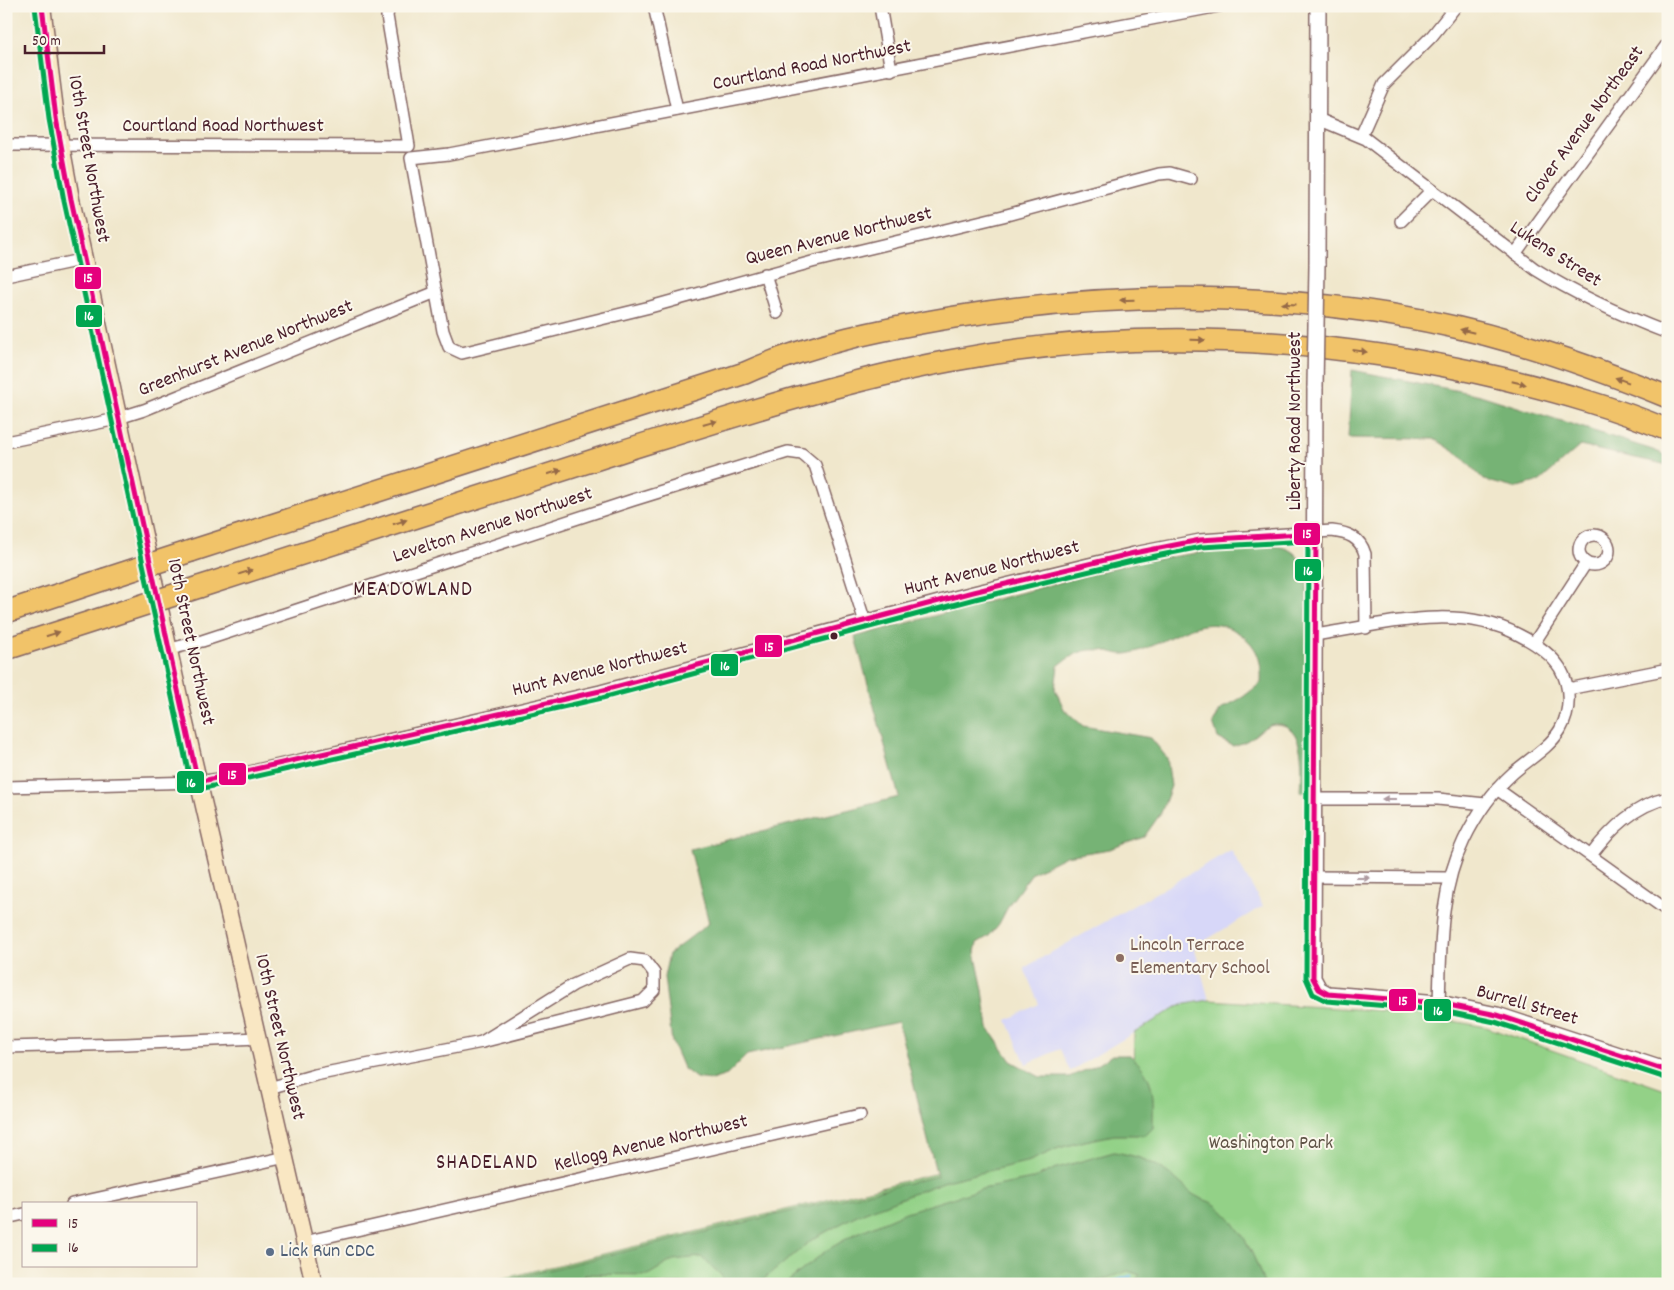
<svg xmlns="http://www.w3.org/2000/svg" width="1674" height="1290" font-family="Dekko,sans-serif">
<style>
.built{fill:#d7d7f8}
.green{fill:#93d187;stroke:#6e7859}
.forest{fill:#76b374;stroke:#606950}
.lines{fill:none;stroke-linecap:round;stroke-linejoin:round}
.stream{stroke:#6eb9e7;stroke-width:3}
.minor-casing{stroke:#846563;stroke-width:14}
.tertiary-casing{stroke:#846563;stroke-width:18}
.secondary-casing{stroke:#846563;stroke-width:19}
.motorway-casing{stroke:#846563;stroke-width:24}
.minor{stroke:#fff;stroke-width:11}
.tertiary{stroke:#fff;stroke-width:15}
.secondary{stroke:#f9e7c3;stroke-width:16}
.motorway{stroke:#f1c369;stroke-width:21}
.tertiary-bridge-casing{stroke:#846563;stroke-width:18;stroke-linecap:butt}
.motorway-bridge-casing{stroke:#846563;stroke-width:24;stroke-linecap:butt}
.tertiary-bridge{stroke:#fff;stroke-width:15}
.motorway-bridge{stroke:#f1c369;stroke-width:21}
.bus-1-casing{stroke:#fbf7ec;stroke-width:9}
.bus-2-casing{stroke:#fbf7ec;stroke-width:9}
.bus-1{stroke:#e5007d;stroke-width:5}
.bus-2{stroke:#00a651;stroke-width:5}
.oneway{fill:#956947}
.oneway2{fill:#ae9aa0}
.bus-dot{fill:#4a1f2b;stroke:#fbf7ec;stroke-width:2}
.education-dot{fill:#8d6e63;stroke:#fbf7ec;stroke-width:2}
.service-dot{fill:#5c6f8a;stroke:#fbf7ec;stroke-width:2}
.labels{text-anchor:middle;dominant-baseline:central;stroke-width:4;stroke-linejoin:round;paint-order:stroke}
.street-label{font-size:20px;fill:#4a1f2b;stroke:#fbf7ec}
.education-label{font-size:20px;fill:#785e54;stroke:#fbf7ec;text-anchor:start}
.park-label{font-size:20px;fill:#605447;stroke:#fbf7ec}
.service-label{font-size:20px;fill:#4e5e75;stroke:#fbf7ec;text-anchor:start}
.neighbourhood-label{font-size:21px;letter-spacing:1px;fill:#4a1f2b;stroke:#fbf7ec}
.line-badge{stroke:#fbf7ec;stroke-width:2}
.badge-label{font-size:14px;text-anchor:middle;font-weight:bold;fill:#fff}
</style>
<rect width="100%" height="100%" fill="#fbf7ec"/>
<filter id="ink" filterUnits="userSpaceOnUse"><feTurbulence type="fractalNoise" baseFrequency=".02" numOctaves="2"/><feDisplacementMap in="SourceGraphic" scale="10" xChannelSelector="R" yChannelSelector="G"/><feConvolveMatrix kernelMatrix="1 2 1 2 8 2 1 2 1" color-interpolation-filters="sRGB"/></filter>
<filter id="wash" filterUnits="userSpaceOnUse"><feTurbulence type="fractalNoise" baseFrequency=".0096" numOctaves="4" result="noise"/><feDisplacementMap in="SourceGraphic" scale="20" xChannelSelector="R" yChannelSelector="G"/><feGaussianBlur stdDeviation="1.12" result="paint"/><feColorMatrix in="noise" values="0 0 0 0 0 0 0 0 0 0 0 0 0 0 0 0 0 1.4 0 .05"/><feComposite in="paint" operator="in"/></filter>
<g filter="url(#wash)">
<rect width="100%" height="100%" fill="#f0e7cc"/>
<!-- built -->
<path class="built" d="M 1231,850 L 1263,906 L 1194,947 L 1209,1000 L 1180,1005 L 1070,1071 L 1060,1049 L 1026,1064 L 1007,1020 L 1039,1004 L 1024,968 Z"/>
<!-- green -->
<path class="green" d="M 1209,1000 L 1401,1012 L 1486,1027 L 1668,1091 L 1668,1284 L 480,1284 L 1132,1126 L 1134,1033 L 1180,1005 Z"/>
<!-- forest -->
<g class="forest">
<path d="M 1352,370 L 1480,395 L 1653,450 L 1668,456 L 1668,465 L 1580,446 L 1540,481 L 1514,488 L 1484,480 L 1462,457 L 1434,439 L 1348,438 Z"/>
<path d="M 1275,546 C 1294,548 1301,558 1307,575 L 1308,793 L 1301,792 C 1302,772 1307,722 1274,724 C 1264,725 1259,733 1251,738 C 1246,742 1239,744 1233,746 L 1218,738 L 1213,723 L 1221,709 L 1243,697 L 1261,683 C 1262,663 1259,649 1243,636 C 1201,604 1167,648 1126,654 C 1120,655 1113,652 1107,651 C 1086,647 1074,653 1058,666 L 1055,689 L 1064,709 L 1083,726 L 1151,738 L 1167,758 L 1171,786 L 1161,813 L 1144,837 L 1110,849 L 1066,856 L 1032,873 L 1010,903 L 999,924 L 989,936 L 977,943 L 975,952 L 983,990 L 988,1028 L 1011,1061 L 1040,1077 L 1069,1077 L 1093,1067 L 1112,1055 L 1130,1055 C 1157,1079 1153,1095 1153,1128 L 1146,1135 L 1114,1135 L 1085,1141 L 1059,1148 L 1030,1161 L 946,1181 L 855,1216 L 813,1239 L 758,1284 L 726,1284 L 721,1275 L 701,1257 L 673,1260 L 648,1275 L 586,1274 L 575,1284 L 498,1282 L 937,1176 L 898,1022 L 747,1055 L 727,1075 L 711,1080 L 696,1078 L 683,1068 L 672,1042 L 664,977 L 669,954 L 709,923 L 690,849 L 899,797 L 855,637 L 1136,562 L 1203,552 Z"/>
<path d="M 1114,1152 C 1151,1158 1164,1168 1190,1192 C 1198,1199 1209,1200 1217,1206 C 1242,1227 1254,1254 1264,1284 L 1127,1284 L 1133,1282 L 1140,1275 L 1128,1271 L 1089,1284 L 925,1284 L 892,1276 L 853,1279 L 841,1284 L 785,1284 L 827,1250 L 855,1234 L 906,1212 L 982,1189 L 1032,1179 L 1057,1168 Z"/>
</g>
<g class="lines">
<!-- stream -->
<path class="stream" d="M 1107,1284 L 1131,1276"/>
</g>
</g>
<g filter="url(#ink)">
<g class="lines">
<defs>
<g id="minor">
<path d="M 654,6 L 677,110"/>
<path d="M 880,6 L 891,70"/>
<path d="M 1318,119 L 1366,139 L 1535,269 C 1578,296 1621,315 1668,333"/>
<path d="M 1361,136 L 1384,84 L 1432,36 L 1456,6"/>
<path d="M 6,145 L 409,146 L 387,16 L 389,6"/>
<path d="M 1191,179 L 1170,173 L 1159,174 L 1003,216 L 812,262 L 650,307 L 462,353 L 449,347 L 443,331 L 411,158 L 449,154 L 1219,6"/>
<path d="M 1401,221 L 1432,190"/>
<path d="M 1515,254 L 1668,43"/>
<path d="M 765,274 L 777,313"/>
<path d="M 6,276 L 85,259"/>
<path d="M 6,442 L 112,420 L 144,410 L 436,292"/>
<circle cx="1594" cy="550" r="15"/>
<path d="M 1315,635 C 1383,625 1456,602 1519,635 C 1535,643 1551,654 1560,668 C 1571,687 1571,711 1560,730 C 1549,748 1529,759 1513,773 C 1492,792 1476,815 1464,840 C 1439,891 1441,948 1439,1003"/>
<path d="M 1534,643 L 1586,563"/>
<path d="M 170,649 L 202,641 L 633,500 L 788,452 L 802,454 L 815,465 L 865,622"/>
<path d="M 1568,689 L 1668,669"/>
<path d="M 6,787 L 198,782 L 219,779 L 600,691 L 973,592 L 1134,553 L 1200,540 L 1332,531 C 1348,533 1360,537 1365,554 L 1366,628"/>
<path d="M 1497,789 L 1668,911"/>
<path d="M 1315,799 L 1438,799 L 1485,804"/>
<path d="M 1591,855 C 1611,829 1635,805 1668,798"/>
<path d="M 1314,877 L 1449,878"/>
<path d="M 630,959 L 645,961 L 654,973 L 654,990 L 643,1001 L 482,1042 L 573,985 Z"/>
<path d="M 6,1047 L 126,1044 L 258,1038"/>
<path d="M 269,1088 L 315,1075 L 482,1042"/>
<path d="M 72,1204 L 286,1157"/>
<path d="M 6,1218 L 24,1214"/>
<path d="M 304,1242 L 860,1115"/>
</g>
<g id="tertiary">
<path d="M 1317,265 L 1318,6"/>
<path d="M 1315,387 L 1313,978 L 1319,989 L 1328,994 L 1439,1003 L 1497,1015 L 1668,1071"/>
</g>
<path id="secondary" d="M 42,6 L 56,118 L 71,199 L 181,706 L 314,1284"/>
<g id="motorway">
<path d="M 191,551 L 745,373 C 811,343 884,329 955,317 C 1136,287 1339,291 1516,343 C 1567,358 1618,377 1668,397"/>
<path d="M 199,587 C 339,543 479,496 619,452 C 728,418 837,382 949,361 C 1131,326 1321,336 1501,378 C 1558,392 1613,407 1668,430"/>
<path d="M 6,612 L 105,579"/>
<path d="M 6,649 L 112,615"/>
</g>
</defs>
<!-- minor casing -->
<use href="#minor" class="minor-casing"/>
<!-- tertiary casing -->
<use href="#tertiary" class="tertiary-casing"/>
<!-- secondary casing -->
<use href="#secondary" class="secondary-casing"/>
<!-- motorway casing -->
<use href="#motorway" class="motorway-casing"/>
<!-- minor -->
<use href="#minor" class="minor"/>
<!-- tertiary -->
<use href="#tertiary" class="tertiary"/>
<!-- secondary -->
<use href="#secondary" class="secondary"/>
<!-- motorway -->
<use href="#motorway" class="motorway"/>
<defs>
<path id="tertiary-bridge" d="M 1315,387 L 1317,265"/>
<g id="motorway-bridge">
<path d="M 105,579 L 191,551"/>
<path d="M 112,615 L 199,587"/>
</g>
</defs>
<!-- tertiary-bridge casing -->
<use href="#tertiary-bridge" class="tertiary-bridge-casing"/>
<!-- motorway-bridge casing -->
<use href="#motorway-bridge" class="motorway-bridge-casing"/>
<!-- tertiary-bridge -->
<use href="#tertiary-bridge" class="tertiary-bridge"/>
<!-- motorway-bridge -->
<use href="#motorway-bridge" class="motorway-bridge"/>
<defs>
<path id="bus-1" d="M 42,6 L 56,118 L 71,199 L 198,782 L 600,691 L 973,592 L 1134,553 L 1200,540 L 1316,533 L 1313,978 L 1319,989 L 1328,994 L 1439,1003 L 1497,1015 L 1668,1071"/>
<path id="bus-2" d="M 35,7 L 49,119 L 64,201 L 191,784 L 194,788 L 200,789 L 602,698 L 975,599 L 1136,560 L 1201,547 L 1308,541 L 1306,978 L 1313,994 L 1327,1001 L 1438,1010 L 1495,1022 L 1666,1078"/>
</defs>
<!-- bus-1 casing -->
<use href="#bus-1" class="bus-1-casing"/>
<!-- bus-2 casing -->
<use href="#bus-2" class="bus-2-casing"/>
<!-- bus-1 -->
<use href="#bus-1" class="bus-1"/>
<!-- bus-2 -->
<use href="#bus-2" class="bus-2"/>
</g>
<!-- one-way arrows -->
<defs><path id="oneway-solid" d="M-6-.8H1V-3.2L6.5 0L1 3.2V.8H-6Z" transform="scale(1.25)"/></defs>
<g class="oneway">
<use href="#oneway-solid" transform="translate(1127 300) rotate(178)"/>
<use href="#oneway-solid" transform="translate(1289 304) rotate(-176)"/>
<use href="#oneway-solid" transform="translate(1467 331) rotate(-167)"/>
<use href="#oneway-solid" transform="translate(1198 340) rotate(1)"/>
<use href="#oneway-solid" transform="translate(1360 351) rotate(8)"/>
<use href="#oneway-solid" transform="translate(1622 380) rotate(-160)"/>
<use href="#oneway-solid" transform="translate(1519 383) rotate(13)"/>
<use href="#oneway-solid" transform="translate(710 423) rotate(-16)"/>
<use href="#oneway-solid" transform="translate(555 472) rotate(-18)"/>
<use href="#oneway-solid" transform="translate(400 522) rotate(-18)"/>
<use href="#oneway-solid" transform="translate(246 572) rotate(-17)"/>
<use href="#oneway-solid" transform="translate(53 634) rotate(-18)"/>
</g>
<g class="oneway2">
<use href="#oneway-solid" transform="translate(1389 799) rotate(180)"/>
<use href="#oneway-solid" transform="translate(1363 878)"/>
</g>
</g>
<!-- markers -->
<circle class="bus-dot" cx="834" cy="636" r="4.5"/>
<circle class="education-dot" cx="1120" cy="958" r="5"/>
<circle class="service-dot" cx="270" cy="1252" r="5"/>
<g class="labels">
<!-- street labels -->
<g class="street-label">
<text transform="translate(812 66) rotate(-11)">Courtland Road Northwest</text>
<text transform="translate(1585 125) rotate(-54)">Clover Avenue Northeast</text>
<text x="223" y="127">Courtland Road Northwest</text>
<text transform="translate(88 159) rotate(80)">10th Street Northwest</text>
<text transform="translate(839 237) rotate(-14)">Queen Avenue Northwest</text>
<text transform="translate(1555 255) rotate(33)">Lukens Street</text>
<text transform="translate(246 349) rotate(-22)">Greenhurst Avenue Northwest</text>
<text transform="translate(1296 421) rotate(-90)">Liberty Road Northwest</text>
<text transform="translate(493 526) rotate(-18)">Levelton Avenue Northwest</text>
<text transform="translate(992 569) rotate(-14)">Hunt Avenue Northwest</text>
<text transform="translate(190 642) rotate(78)">10th Street Northwest</text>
<text transform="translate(600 670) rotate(-14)">Hunt Avenue Northwest</text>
<text transform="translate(1527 1006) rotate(16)">Burrell Street</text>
<text transform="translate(279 1037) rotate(77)">10th Street Northwest</text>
<text transform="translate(651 1144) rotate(-13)">Kellogg Avenue Northwest</text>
</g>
<!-- education labels -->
<g class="education-label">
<text x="1130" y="946">Lincoln Terrace<tspan x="1130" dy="23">Elementary School</tspan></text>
</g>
<!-- park labels -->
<g class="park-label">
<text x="1271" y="1144">Washington Park</text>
</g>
<!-- service labels -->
<g class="service-label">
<text x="280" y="1252">Lick Run CDC</text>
</g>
<!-- neighbourhood labels -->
<g class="neighbourhood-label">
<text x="413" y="591">MEADOWLAND</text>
<text x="487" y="1164">SHADELAND</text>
</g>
</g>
<g class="line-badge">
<rect x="74" y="266" width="28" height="24" rx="5" fill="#e5007d"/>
<rect x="75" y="304" width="28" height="24" rx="5" fill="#00a651"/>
<rect x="1293" y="522" width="28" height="24" rx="5" fill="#e5007d"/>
<rect x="1294" y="558" width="28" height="24" rx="5" fill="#00a651"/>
<rect x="754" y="634" width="29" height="24" rx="5" fill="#e5007d"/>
<rect x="710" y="653" width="29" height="24" rx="5" fill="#00a651"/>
<rect x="218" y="762" width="29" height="24" rx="5" fill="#e5007d"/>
<rect x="176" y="770" width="29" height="24" rx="5" fill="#00a651"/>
<rect x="1388" y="988" width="29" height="24" rx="5" fill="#e5007d"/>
<rect x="1423" y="998" width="29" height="24" rx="5" fill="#00a651"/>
</g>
<g class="badge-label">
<text x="88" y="282">15</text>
<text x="89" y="320">16</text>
<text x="1307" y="538">15</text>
<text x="1308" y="575">16</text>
<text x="769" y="651">15</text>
<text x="725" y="670">16</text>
<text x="232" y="779">15</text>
<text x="191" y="787">16</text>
<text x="1403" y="1005">15</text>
<text x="1438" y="1015">16</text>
</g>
<!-- margin -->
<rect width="1674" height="1290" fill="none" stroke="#fbf7ec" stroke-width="25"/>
<!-- legend -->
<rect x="22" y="1202" width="175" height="65" fill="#fbf7ec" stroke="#b4a19f"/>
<rect x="32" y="1219" width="25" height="8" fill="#e5007d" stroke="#b4a19f"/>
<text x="68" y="1228" font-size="15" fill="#4a1f2b">15</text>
<rect x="32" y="1244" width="25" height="8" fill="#00a651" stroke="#b4a19f"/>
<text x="68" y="1252" font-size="15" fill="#4a1f2b">16</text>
<!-- scale -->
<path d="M25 45v8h79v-8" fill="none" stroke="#4a1f2b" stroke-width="2.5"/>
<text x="32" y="45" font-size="15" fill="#4a1f2b" stroke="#fbf7ec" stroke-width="4" paint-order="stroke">50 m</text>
</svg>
